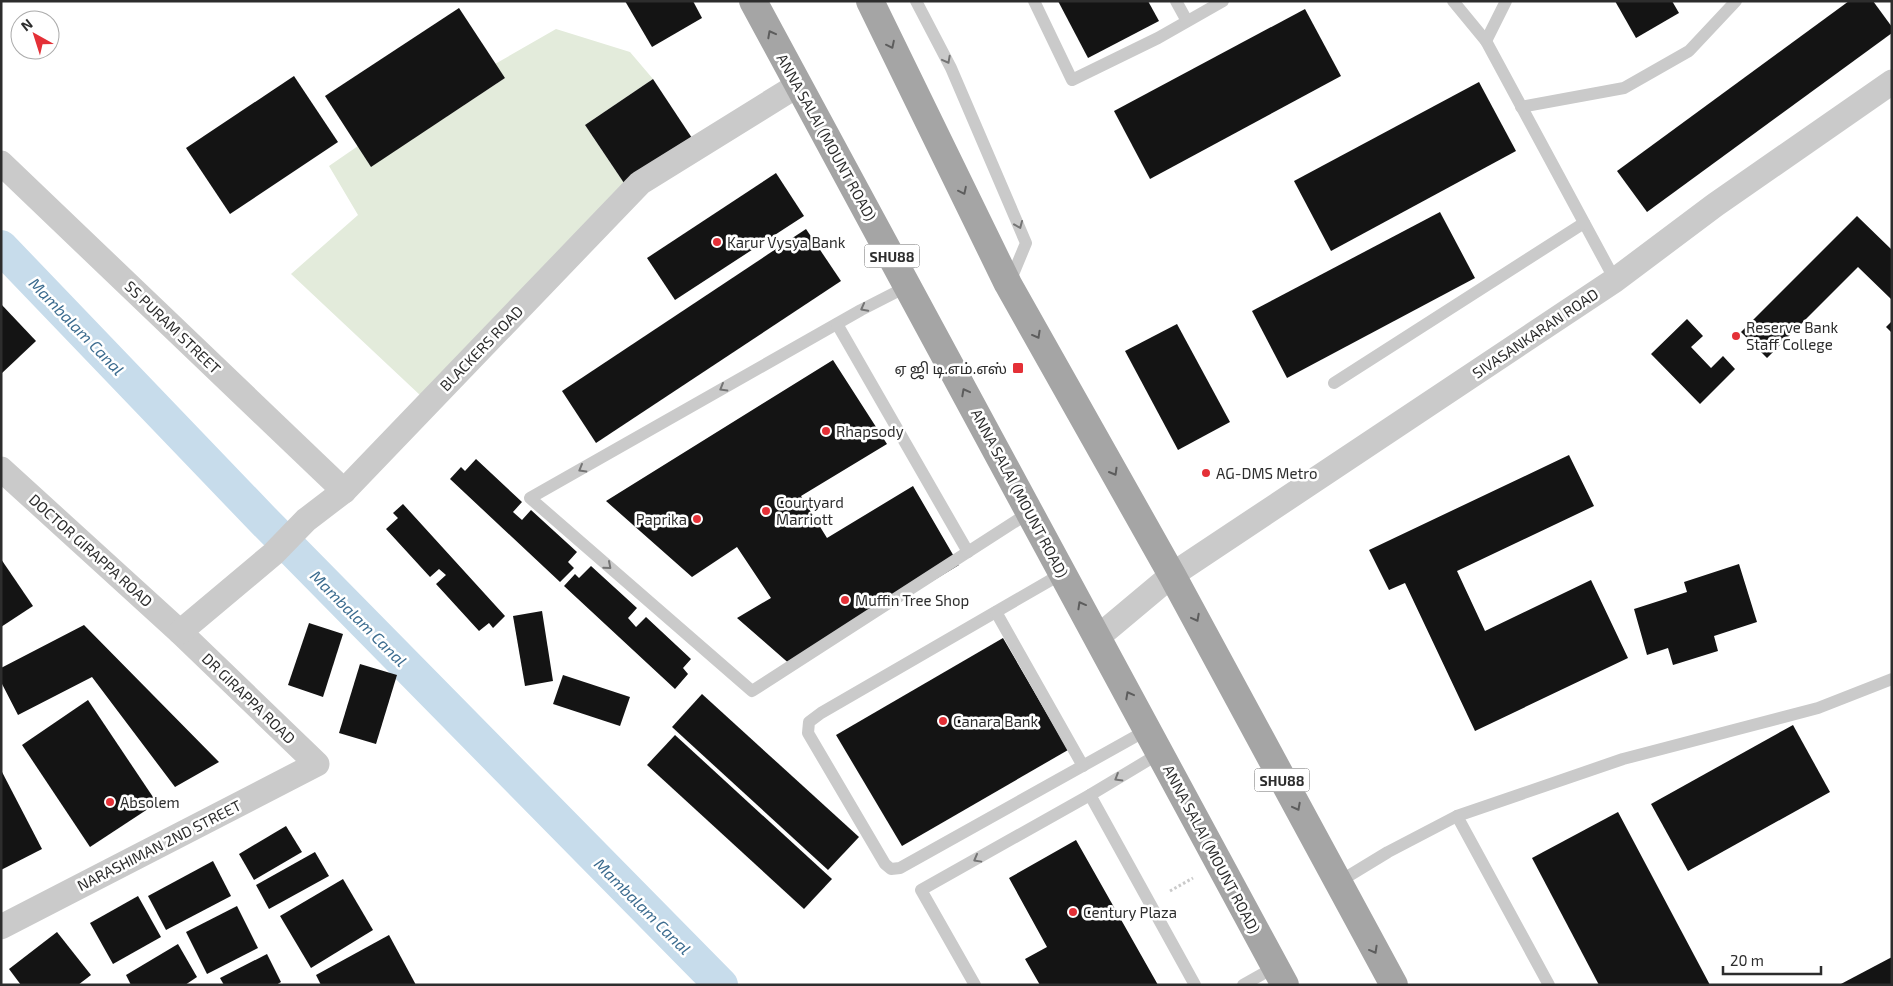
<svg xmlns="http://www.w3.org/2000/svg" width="1893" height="986" font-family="'Exo 2','Noto Sans Tamil',sans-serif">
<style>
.green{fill:#e3ebdb}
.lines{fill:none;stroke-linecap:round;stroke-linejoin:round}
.canal{stroke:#c7dceb;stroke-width:34}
.building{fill:#141414}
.path{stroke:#cacaca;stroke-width:3;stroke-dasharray:2.5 2.5;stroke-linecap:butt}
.service{stroke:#cacaca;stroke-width:12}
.minor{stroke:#cacaca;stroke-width:25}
.primary{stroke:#a5a5a5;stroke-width:28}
.oneway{stroke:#5d5d5d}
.oneway2{stroke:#747474}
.poi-dot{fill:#e43037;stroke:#fff;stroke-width:2}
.labels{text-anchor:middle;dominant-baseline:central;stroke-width:5;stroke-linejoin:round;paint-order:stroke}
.shield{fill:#fff;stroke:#6c6c6c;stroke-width:1}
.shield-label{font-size:14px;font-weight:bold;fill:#2d2d2d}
.street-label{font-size:15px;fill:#2d2d2d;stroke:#fff}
.poi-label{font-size:15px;fill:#2d2d2d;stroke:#fff;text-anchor:start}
.water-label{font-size:16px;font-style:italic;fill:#3c6c8f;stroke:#fff}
</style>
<rect width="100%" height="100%" fill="#fff"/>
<!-- green -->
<path class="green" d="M 556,29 L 630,52 L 653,79 L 585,125 L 626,186 L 421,396 L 291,274 L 358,215 L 329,166 L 358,146 L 379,161 L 505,78 L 495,64 Z"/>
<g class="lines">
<!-- canal -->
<path class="canal" d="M 1,247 L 262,519 L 721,985"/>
</g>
<!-- building -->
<g class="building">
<path d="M 625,1 L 693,1 L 702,18 L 652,47 Z"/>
<path d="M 1058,1 L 1148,1 L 1159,21 L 1088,58 Z"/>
<path d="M 1615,1 L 1672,1 L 1679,13 L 1636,38 Z"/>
<path d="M 1849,1 L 1873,1 L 1892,27 L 1892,33 L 1647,212 L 1617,171 Z"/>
<path d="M 459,8 L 505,78 L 371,167 L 325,96 Z"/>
<path d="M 1305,9 L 1341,76 L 1150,179 L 1114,111 Z"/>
<path d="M 294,76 L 338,142 L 230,214 L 186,148 Z"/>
<path d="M 653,79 L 694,141 L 626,186 L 585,125 Z"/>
<path d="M 1479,82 L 1516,151 L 1331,251 L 1294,181 Z"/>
<path d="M 776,173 L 804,216 L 675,300 L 647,258 Z"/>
<path d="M 1440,212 L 1475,278 L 1287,378 L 1252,311 Z"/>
<path d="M 1857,216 L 1892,250 L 1892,300 L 1858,267 L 1767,358 L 1741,332 Z"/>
<path d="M 806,229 L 841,281 L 596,443 L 562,391 Z"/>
<path d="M 1,304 L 36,341 L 1,374 Z"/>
<path d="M 1687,319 L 1703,336 L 1691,347 L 1711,368 L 1723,356 L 1735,369 L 1700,404 L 1651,354 Z"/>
<path d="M 1892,321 L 1892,333 L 1886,327 Z"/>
<path d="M 1177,324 L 1230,422 L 1178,450 L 1125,351 Z"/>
<path d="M 833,360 L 887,444 L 801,496 L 827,538 L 913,486 L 959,565 L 792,666 L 737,618 L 771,598 L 737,547 L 692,577 L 606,501 Z"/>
<path d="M 1569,455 L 1594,506 L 1457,571 L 1485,631 L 1591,580 L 1628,658 L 1475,731 L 1405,583 L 1389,590 L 1369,550 Z"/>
<path d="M 476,459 L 522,502 L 513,512 L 522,520 L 531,510 L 577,552 L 568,562 L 574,568 L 560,582 L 450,479 L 461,467 L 465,471 Z"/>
<path d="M 403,504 L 505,616 L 493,628 L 489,623 L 479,631 L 436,584 L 446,575 L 439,569 L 430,577 L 386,529 L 398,518 L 393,513 Z"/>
<path d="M 1,559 L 33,606 L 1,627 Z"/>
<path d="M 1739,564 L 1757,622 L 1714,636 L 1718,651 L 1673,665 L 1668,648 L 1647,655 L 1634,609 L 1687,592 L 1684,582 Z"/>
<path d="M 591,566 L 637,608 L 628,618 L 636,627 L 646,617 L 691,659 L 683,668 L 688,674 L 675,689 L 564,586 L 575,574 L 579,578 Z"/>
<path d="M 542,611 L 553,681 L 525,686 L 513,616 Z"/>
<path d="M 309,623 L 343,634 L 323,697 L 288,685 Z"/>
<path d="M 84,625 L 219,762 L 175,787 L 92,677 L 18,715 L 1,682 L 1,668 Z"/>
<path d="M 1003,638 L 1068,750 L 902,846 L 836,735 Z"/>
<path d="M 360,664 L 397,675 L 376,744 L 339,733 Z"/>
<path d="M 563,675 L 630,697 L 620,726 L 553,704 Z"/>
<path d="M 702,694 L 859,837 L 828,870 L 672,727 Z"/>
<path d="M 88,700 L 157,803 L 90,847 L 22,745 Z"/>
<path d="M 1793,725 L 1830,792 L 1688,871 L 1651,804 Z"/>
<path d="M 675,735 L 832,879 L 804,909 L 647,765 Z"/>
<path d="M 1,770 L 42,849 L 1,870 Z"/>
<path d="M 1618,812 L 1710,985 L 1599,985 L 1532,858 Z"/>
<path d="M 286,826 L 302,852 L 254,880 L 239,854 Z"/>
<path d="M 1076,840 L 1158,985 L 1040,985 L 1025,959 L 1047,947 L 1009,878 Z"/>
<path d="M 315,852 L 329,876 L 269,909 L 256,885 Z"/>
<path d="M 213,861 L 231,896 L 166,930 L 148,896 Z"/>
<path d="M 343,879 L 373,930 L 311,968 L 280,916 Z"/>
<path d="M 138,896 L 161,937 L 113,964 L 90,923 Z"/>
<path d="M 237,906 L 258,948 L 207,974 L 186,932 Z"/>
<path d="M 57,932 L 91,975 L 78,985 L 21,985 L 9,969 Z"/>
<path d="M 389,935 L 416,985 L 321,985 L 316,975 Z"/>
<path d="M 178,944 L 197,977 L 185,985 L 131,985 L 126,975 Z"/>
<path d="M 267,954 L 281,982 L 276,985 L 224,985 L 220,978 Z"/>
<path d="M 1892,957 L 1892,985 L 1839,985 Z"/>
</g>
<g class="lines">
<!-- path -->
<path class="path" d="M 1170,891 L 1193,878"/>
<!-- service -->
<g class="service">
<path d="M 916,1 L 951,68 L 1026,243 L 1009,284"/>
<path d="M 1034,1 L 1072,80 L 1158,38 L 1223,1"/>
<path d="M 1176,1 L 1187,21"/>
<path d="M 1453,1 L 1486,41 L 1615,280"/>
<path d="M 1486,41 L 1506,1"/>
<path d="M 1521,107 L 1624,88 L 1689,51 L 1736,1"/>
<path d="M 908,286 L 861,310 L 530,498 L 752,691 L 1030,512"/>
<path d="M 837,324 L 968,552"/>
<path d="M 1334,383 L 1584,223"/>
<path d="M 1063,573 L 821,713 L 809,722 L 808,733 L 885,864 L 891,869 L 900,868 L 1147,730"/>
<path d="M 996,612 L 1083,766"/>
<path d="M 1090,795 L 1195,985"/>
<path d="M 1457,816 L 1549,985"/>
<path d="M 1337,883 L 1388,852 L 1457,816 L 1623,759 L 1818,708 L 1892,679"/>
<path d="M 975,985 L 921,890 L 1090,795 L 1160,753"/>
<path d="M 1243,985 L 1275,967"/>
</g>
<!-- minor -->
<g class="minor">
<path d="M 1,163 L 344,491"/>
<path d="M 1,469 L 180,632 L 317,764 L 1,927"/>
<path d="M 180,632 L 273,554 L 306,520 L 344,491 L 640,183 L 798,85"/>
<path d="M 1098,637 L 1172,575 L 1615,280 L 1715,205 L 1892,82"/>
</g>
<!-- primary -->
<g class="primary">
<path d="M 753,1 L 1285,985"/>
<path d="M 870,1 L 1008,284 L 1172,575 L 1394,985"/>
</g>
</g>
<!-- one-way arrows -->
<defs><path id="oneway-chevron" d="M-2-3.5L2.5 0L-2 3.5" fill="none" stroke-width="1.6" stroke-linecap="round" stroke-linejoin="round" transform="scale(1.25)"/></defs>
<g class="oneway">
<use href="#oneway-chevron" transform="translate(771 34) rotate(-118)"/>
<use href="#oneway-chevron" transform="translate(891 45) rotate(64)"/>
<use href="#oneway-chevron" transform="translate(963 191) rotate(64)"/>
<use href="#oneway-chevron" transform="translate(1037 335) rotate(61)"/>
<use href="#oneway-chevron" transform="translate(965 392) rotate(-118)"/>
<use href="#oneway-chevron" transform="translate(1114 472) rotate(60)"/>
<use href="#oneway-chevron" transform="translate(1081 605) rotate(-119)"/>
<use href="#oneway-chevron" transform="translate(1196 618) rotate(62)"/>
<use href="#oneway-chevron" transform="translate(1129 695) rotate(-118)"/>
<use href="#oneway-chevron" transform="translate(1297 807) rotate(62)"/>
<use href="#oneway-chevron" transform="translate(1374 950) rotate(61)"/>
</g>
<g class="oneway2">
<use href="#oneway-chevron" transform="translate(947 60) rotate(62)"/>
<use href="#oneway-chevron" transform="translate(1019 225) rotate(67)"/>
<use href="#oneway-chevron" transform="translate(864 308) rotate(152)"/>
<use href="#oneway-chevron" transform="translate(723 388) rotate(150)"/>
<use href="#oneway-chevron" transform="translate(582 469) rotate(150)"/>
<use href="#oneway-chevron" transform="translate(608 566) rotate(41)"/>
<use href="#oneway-chevron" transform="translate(1118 778) rotate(149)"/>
<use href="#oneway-chevron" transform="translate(977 859) rotate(151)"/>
</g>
<!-- markers -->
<g class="poi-dot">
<circle cx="717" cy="242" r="5"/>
<circle cx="1736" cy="336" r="5"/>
<rect x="1012" y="362" width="12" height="12" rx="2.5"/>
<circle cx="826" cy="431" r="5"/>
<circle cx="1206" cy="473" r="5"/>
<circle cx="766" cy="511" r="5"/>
<circle cx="697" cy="519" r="5"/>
<circle cx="845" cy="600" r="5"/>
<circle cx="943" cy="721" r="5"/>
<circle cx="110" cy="802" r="5"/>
<circle cx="1073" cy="912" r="5"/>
</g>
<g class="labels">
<!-- shield labels -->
<g class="shield">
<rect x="864.5" y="244.5" width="55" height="23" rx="4"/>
<rect x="1254.5" y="768.5" width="55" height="23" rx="4"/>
</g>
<g class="shield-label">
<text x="892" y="256">SHU88</text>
<text x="1282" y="780">SHU88</text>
</g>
<!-- street labels -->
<g class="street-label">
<text transform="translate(827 137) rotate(61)">ANNA SALAI (MOUNT ROAD)</text>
<text transform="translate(173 327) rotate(44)">SS PURAM STREET</text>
<text transform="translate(1535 333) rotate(-34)">SIVASANKARAN ROAD</text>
<text transform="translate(481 348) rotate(-46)">BLACKERS ROAD</text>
<text transform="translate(1020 493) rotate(62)">ANNA SALAI (MOUNT ROAD)</text>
<text transform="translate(91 550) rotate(42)">DOCTOR GIRAPPA ROAD</text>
<text transform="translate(249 698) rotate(44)">DR GIRAPPA ROAD</text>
<text transform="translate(159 845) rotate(-27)">NARASHIMAN 2ND STREET</text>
<text transform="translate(1212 849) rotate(62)">ANNA SALAI (MOUNT ROAD)</text>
</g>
<!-- poi labels -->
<g class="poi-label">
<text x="727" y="242">Karur Vysya Bank</text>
<text x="1746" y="327">Reserve Bank<tspan x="1746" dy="17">Staff College</tspan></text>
<text x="1007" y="368" text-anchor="end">ஏ ஜி டி.எம்.எஸ்</text>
<text x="836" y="431">Rhapsody</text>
<text x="1216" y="473">AG-DMS Metro</text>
<text x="776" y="502">Courtyard<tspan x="776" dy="17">Marriott</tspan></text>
<text x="687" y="519" text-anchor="end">Paprika</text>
<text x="855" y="600">Muffin Tree Shop</text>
<text x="953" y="721">Canara Bank</text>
<text x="120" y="802">Absolem</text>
<text x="1083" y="912">Century Plaza</text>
</g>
<!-- water labels -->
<g class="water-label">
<text transform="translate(77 326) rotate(46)">Mambalam Canal</text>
<text transform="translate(359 618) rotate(45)">Mambalam Canal</text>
<text transform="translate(643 906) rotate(45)">Mambalam Canal</text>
</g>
</g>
<!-- border -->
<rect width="1893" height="986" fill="none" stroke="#2d2d2d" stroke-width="5"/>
<!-- north arrow -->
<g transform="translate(35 35) rotate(321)"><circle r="24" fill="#ffffff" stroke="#ababab"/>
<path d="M0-4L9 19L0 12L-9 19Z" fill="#e43037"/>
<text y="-8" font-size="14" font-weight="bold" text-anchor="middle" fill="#2d2d2d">N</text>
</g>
<!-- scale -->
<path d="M1723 966v8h98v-8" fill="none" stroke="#2d2d2d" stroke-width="2.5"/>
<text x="1730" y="966" font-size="15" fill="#2d2d2d" stroke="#ffffff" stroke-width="4" paint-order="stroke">20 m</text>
</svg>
